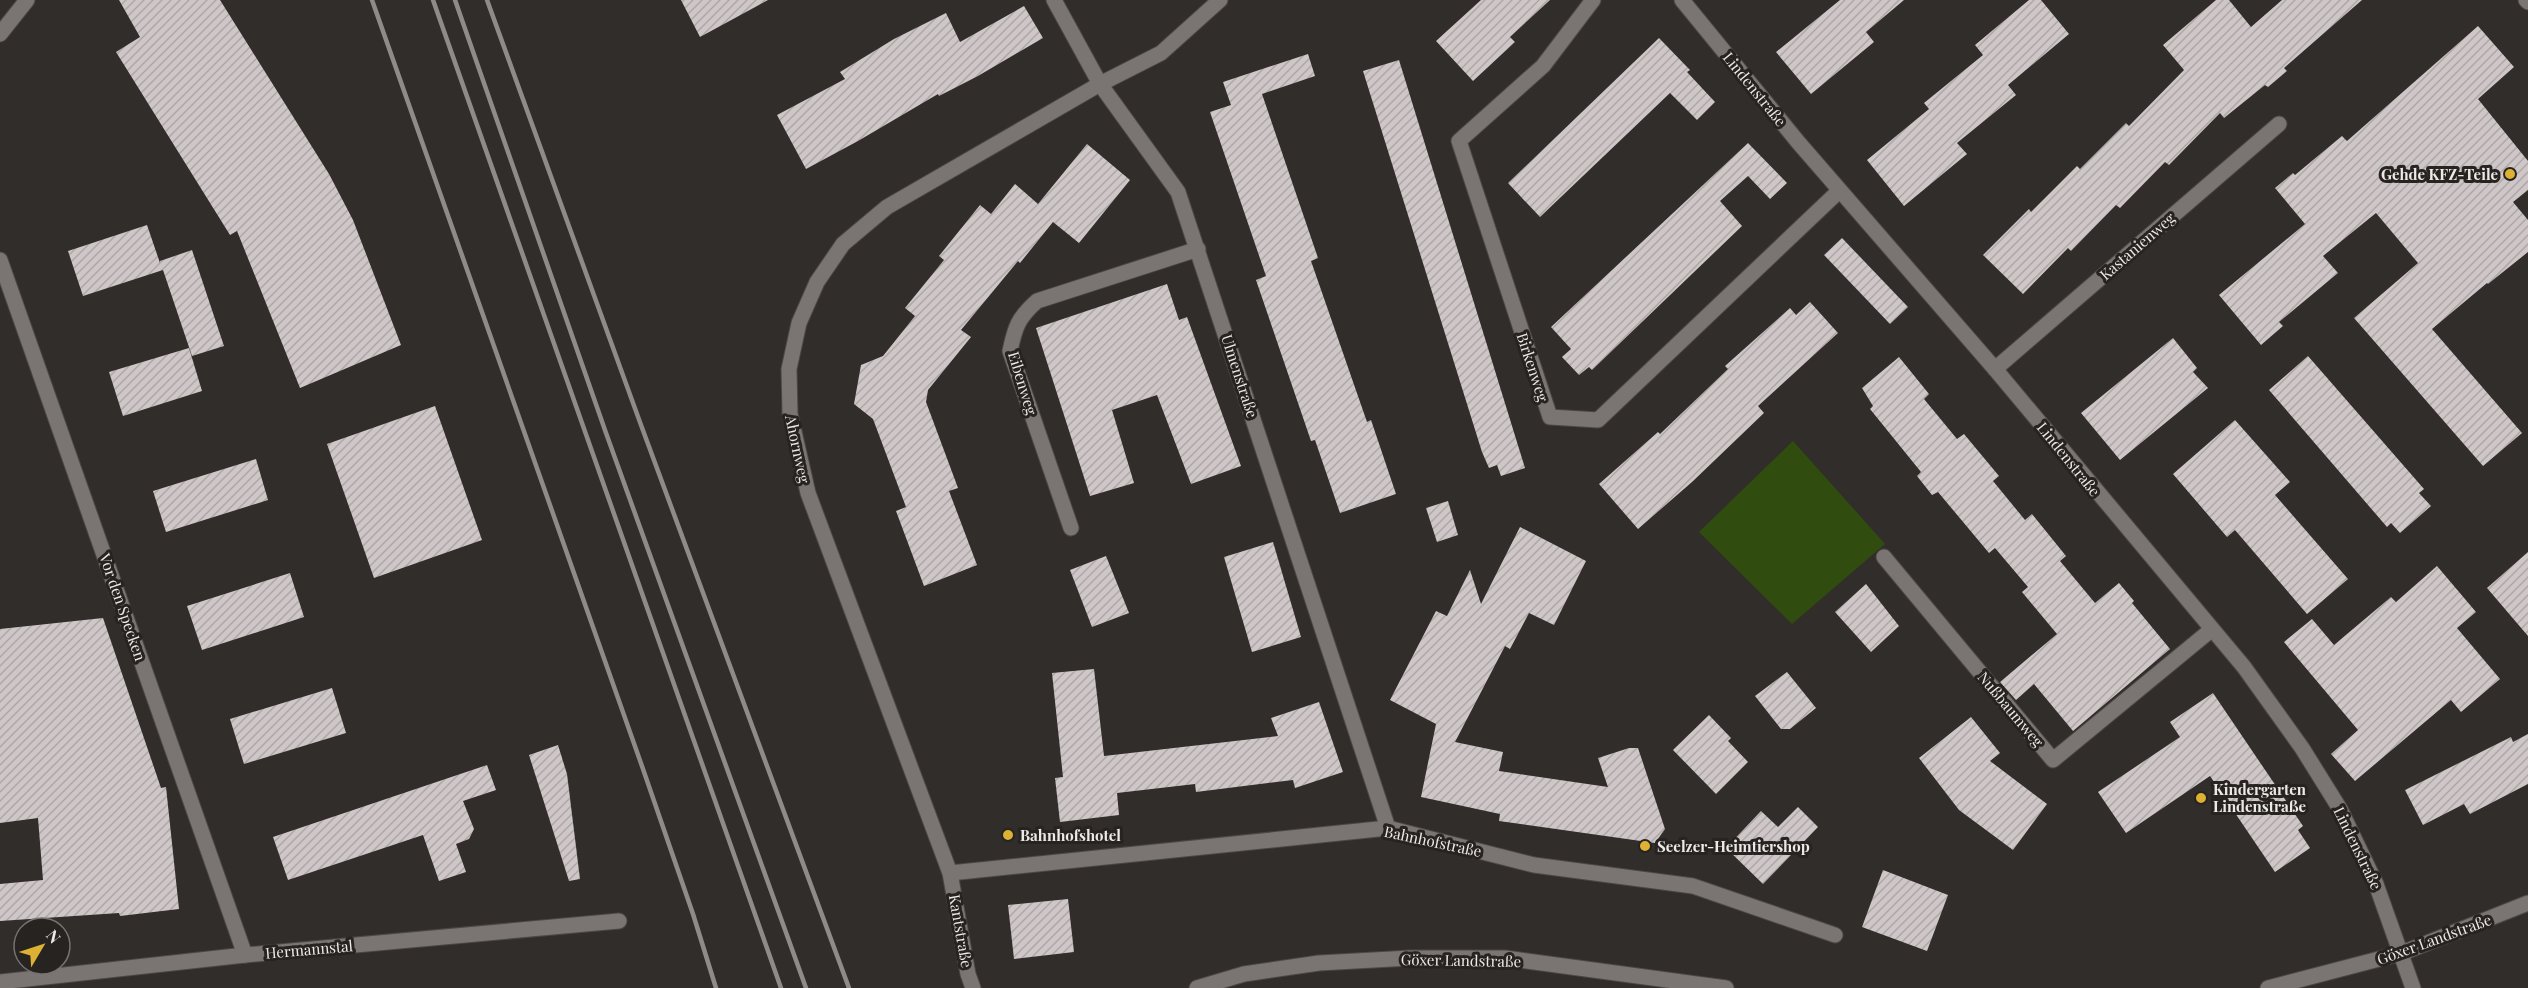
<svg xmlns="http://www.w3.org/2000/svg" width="2528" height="988" font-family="'Playfair Display',serif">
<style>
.park{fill:#304d0f}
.building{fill:url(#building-hatch)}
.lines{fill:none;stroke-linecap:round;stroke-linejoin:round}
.street-casing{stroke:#4c4845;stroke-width:17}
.secondary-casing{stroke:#4c4845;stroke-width:17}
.street{stroke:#7a7572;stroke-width:15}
.secondary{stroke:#7a7572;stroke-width:15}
.rail{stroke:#8e8b89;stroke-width:4.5}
.poi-dot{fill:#ddb133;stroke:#272320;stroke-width:2}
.labels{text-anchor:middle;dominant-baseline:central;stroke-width:6;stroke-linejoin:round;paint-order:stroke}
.street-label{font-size:15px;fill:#eceae8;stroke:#272320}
.poi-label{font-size:15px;font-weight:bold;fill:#eceae8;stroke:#272320;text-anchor:start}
</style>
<defs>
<pattern id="building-hatch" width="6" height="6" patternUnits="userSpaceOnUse" patternTransform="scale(1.5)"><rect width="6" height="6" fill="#cfc7c7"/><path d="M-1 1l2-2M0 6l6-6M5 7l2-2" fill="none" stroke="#ada7a7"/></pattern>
</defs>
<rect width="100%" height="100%" fill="#312d2a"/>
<!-- park -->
<path class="park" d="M 1793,441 L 1885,544 L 1792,624 L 1699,532 Z"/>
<!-- building -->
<g class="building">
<path d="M 119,0 L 220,0 L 329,174 L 353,220 L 401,345 L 300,388 L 237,231 L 230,235 L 116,52 L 140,37 Z"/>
<path d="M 681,0 L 768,0 L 700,37 Z"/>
<path d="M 1481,0 L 1550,0 L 1510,37 L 1515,42 L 1473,81 L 1436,41 Z"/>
<path d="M 1840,0 L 1904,0 L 1866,32 L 1874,42 L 1811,94 L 1776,52 Z"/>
<path d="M 2029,0 L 2041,0 L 2069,34 L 2008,85 L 2016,95 L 1957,143 L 1967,154 L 1904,206 L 1867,160 L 1929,109 L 1924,103 L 1983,55 L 1975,45 Z"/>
<path d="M 2216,0 L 2229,0 L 2251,27 L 2282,0 L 2362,0 L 2284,68 L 2287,71 L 2268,87 L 2265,85 L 2224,118 L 2220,113 L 2169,165 L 2165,162 L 2120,208 L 2116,205 L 2071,251 L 2068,248 L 2023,294 L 1983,255 L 2029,209 L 2031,212 L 2077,166 L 2080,169 L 2126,123 L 2129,126 L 2184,70 L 2163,45 Z"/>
<path d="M 1024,6 L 1043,38 L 978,76 L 939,96 L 938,94 L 858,141 L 806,169 L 777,115 L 845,79 L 840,72 L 894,39 L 946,13 L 960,42 Z"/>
<path d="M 2478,26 L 2514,67 L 2478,99 L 2528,161 L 2528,190 L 2513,202 L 2528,220 L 2528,252 L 2488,284 L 2487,283 L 2432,329 L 2522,433 L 2483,466 L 2354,318 L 2418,263 L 2376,213 L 2323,256 L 2338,273 L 2279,322 L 2283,326 L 2261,345 L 2219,295 L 2305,224 L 2275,188 L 2293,173 L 2295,175 L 2342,136 L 2347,141 Z"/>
<path d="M 1659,38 L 1690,70 L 1687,72 L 1715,102 L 1697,120 L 1670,93 L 1540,217 L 1508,183 Z"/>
<path d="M 1308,54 L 1315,76 L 1262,94 L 1318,258 L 1311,261 L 1367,422 L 1371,420 L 1396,494 L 1340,513 L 1315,440 L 1311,441 L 1256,280 L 1266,276 L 1210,112 L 1231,105 L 1223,82 Z"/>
<path d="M 1399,60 L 1525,468 L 1501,476 L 1497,465 L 1489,468 L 1482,452 L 1363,71 Z"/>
<path d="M 1748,143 L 1787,183 L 1770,199 L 1748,176 L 1720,201 L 1742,226 L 1592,370 L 1589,367 L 1579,375 L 1562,357 L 1571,349 L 1551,327 Z"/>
<path d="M 1087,144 L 1130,180 L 1079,243 L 1053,222 L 1020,263 L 1018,261 L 961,330 L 971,337 L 928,390 L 926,402 L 958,488 L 949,491 L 977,565 L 924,586 L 896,511 L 906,507 L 873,419 L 854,404 L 861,365 L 883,356 L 915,316 L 905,308 L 944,260 L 939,256 L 980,205 L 991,214 L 1015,184 L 1038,204 Z"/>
<path d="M 147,225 L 160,263 L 160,261 L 192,250 L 224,346 L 192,356 L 163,270 L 83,296 L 68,251 Z"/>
<path d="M 1842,238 L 1908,307 L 1890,324 L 1824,255 Z"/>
<path d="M 1167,284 L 1179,320 L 1187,317 L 1241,466 L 1191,484 L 1157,395 L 1112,410 L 1134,483 L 1090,496 L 1036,328 Z"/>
<path d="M 1810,302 L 1838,333 L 1758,406 L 1764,413 L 1692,482 L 1638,529 L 1599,484 L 1658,432 L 1660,434 L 1728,369 L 1725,366 L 1790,308 L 1796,315 Z"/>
<path d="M 2173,338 L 2197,368 L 2193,372 L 2208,388 L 2120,460 L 2081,413 Z"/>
<path d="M 189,348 L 202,391 L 123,416 L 109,372 Z"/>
<path d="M 2308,356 L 2424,489 L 2419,493 L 2431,506 L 2400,533 L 2391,523 L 2387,527 L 2269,390 Z"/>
<path d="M 1899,357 L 1929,394 L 1924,399 L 1957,439 L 1964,434 L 1999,476 L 1993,481 L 2025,520 L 2032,514 L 2066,556 L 2060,561 L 2095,603 L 2119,583 L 2134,601 L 2132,603 L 2170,649 L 2073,731 L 2034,684 L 2016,700 L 2000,682 L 2057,634 L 2022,592 L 2028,587 L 1995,548 L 1989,553 L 1938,492 L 1932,495 L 1917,476 L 1921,472 L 1870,409 L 1873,406 L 1862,388 Z"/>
<path d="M 435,406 L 482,540 L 374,578 L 327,444 Z"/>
<path d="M 2235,420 L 2290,482 L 2275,495 L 2348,579 L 2307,614 L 2235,530 L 2227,537 L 2173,474 Z"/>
<path d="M 256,459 L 268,500 L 166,532 L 153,491 Z"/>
<path d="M 1448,501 L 1458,535 L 1437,542 L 1426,508 Z"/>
<path d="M 1520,527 L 1586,561 L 1554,625 L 1529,613 L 1510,649 L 1505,646 L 1455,742 L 1503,752 L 1499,771 L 1608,787 L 1598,758 L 1629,748 L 1638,748 L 1665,829 L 1655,843 L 1499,821 L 1500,814 L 1421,797 L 1436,724 L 1390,700 L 1436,611 L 1447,616 L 1470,570 L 1481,604 Z"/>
<path d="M 1273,542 L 1301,637 L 1252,652 L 1224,557 Z"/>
<path d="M 2528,552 L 2528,636 L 2487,588 Z"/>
<path d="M 1106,556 L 1129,613 L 1092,627 L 1070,570 Z"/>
<path d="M 2437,566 L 2476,612 L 2457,628 L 2500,679 L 2461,712 L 2451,700 L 2355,781 L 2331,754 L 2358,730 L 2284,642 L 2312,619 L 2334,645 L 2391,597 L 2396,602 Z"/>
<path d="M 290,573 L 304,617 L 202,650 L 187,606 Z"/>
<path d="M 1866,584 L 1899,626 L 1871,652 L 1835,612 Z"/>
<path d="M 103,618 L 161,788 L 166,787 L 179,909 L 120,916 L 119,913 L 0,921 L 0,884 L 43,880 L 38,818 L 0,823 L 0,629 Z"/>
<path d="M 1094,669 L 1104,756 L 1278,736 L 1271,718 L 1319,702 L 1343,772 L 1295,788 L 1293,780 L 1196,792 L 1195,784 L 1117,793 L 1119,815 L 1060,822 L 1055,778 L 1063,777 L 1052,673 Z"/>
<path d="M 1787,672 L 1816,708 L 1790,729 L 1781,729 L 1755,696 Z"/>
<path d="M 332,688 L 346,733 L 244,764 L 230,719 Z"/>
<path d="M 2213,693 L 2303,826 L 2298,830 L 2310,848 L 2275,872 L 2210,776 L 2126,833 L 2098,792 L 2180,737 L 2170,722 Z"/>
<path d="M 1709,715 L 1731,738 L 1728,741 L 1748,762 L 1716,794 L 1673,750 Z"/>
<path d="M 1971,717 L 2000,753 L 1990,761 L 2047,804 L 2013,850 L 1959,810 L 1919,758 Z"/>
<path d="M 2528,734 L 2528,784 L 2470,814 L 2464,804 L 2423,825 L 2405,790 L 2511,737 L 2513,742 Z"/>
<path d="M 558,745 L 567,774 L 580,879 L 569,881 L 529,755 Z"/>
<path d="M 487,765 L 496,790 L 463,801 L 474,829 L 469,839 L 456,844 L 466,872 L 439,881 L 423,835 L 288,880 L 273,837 Z"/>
<path d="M 1798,807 L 1818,827 L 1763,884 L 1726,848 L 1761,811 L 1778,827 Z"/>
<path d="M 1883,870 L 1948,895 L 1927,951 L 1862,927 Z"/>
<path d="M 1068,899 L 1074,952 L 1014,959 L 1008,905 Z"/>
</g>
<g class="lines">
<defs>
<g id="street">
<path d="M 1054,0 L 1100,84 L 1178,192 L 1388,828"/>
<path d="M 1593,0 L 1543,66 L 1459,141 L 1550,417 L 1598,420 L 1839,191"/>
<path d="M 1682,0 L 1798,142 L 1995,369 L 2244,667 L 2302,748 L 2340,809 L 2376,884 L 2413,988"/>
<path d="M 0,34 L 27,0"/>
<path d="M 0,260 L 245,955"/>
<path d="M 1995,369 L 2279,124"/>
<path d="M 1071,528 L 1010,351 C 1015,327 1018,318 1037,301 L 1198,249"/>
<path d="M 1884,557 L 2053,760 L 2211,630"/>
<path d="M 950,873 L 1388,828 L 1534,865 L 1693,886 L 1835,935"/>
<path d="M 0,982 L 245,955 L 619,921"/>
<path d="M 973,988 L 968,974 L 950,873 L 808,493 L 790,414 L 789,369 L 799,323 L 817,282 L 843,244 L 887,207 L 1100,84 L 1161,53 L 1220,0"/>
</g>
<g id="secondary">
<path d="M 2526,0 L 2528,2"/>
<path d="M 1197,988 L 1244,974 L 1319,963 L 1410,958 L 1505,958 L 1726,988"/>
<path d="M 2268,988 L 2402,953 L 2528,903"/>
</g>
</defs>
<!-- street casing -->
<use href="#street" class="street-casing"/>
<!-- secondary casing -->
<use href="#secondary" class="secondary-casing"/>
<!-- street -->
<use href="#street" class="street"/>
<!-- secondary -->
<use href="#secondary" class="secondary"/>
<!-- rail -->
<g class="rail">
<path d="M 372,0 L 643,769 L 693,914 L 716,988"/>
<path d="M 433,0 L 781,988"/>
<path d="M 455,0 L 606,433 L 806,988"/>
<path d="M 487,0 L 641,425 L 849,988"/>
</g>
</g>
<!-- markers -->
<g class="poi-dot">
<circle cx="2510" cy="174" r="6"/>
<circle cx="2201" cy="798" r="6"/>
<circle cx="1008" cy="835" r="6"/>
<circle cx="1645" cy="846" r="6"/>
</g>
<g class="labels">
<!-- street labels -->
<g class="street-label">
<text transform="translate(1755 89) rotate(51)">Lindenstraße</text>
<text transform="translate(2137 246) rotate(-41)">Kastanienweg</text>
<text transform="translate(1533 367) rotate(72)">Birkenweg</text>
<text transform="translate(1240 376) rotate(72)">Ulmenstraße</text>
<text transform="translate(1023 383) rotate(73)">Eibenweg</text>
<text transform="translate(798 449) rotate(78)">Ahornweg</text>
<text transform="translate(2069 459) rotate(51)">Lindenstraße</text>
<text transform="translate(123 607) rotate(71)">Vor den Specken</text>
<text transform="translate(2011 709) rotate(50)">Nußbaumweg</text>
<text transform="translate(1433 841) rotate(12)">Bahnhofstraße</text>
<text transform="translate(2358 848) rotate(64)">Lindenstraße</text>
<text transform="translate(961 931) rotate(80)">Kantstraße</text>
<text transform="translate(2434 939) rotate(-20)">Göxer Landstraße</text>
<text transform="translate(309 949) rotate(-5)">Hermannstal</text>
<text transform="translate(1461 960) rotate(1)">Göxer Landstraße</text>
</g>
<!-- poi labels -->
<g class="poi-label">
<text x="2498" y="174" text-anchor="end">Gehde KFZ-Teile</text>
<text x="2213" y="789">Kindergarten<tspan x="2213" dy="17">Lindenstraße</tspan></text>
<text x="1020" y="835">Bahnhofshotel</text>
<text x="1657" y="846">Seelzer-Heimtiershop</text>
</g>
</g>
<!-- north arrow -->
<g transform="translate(42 946) rotate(51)"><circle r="28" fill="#272320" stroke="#767370" stroke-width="1.5"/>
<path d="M0-4.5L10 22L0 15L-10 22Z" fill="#ddb133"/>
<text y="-9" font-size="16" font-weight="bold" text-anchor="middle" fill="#eceae8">N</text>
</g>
</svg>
